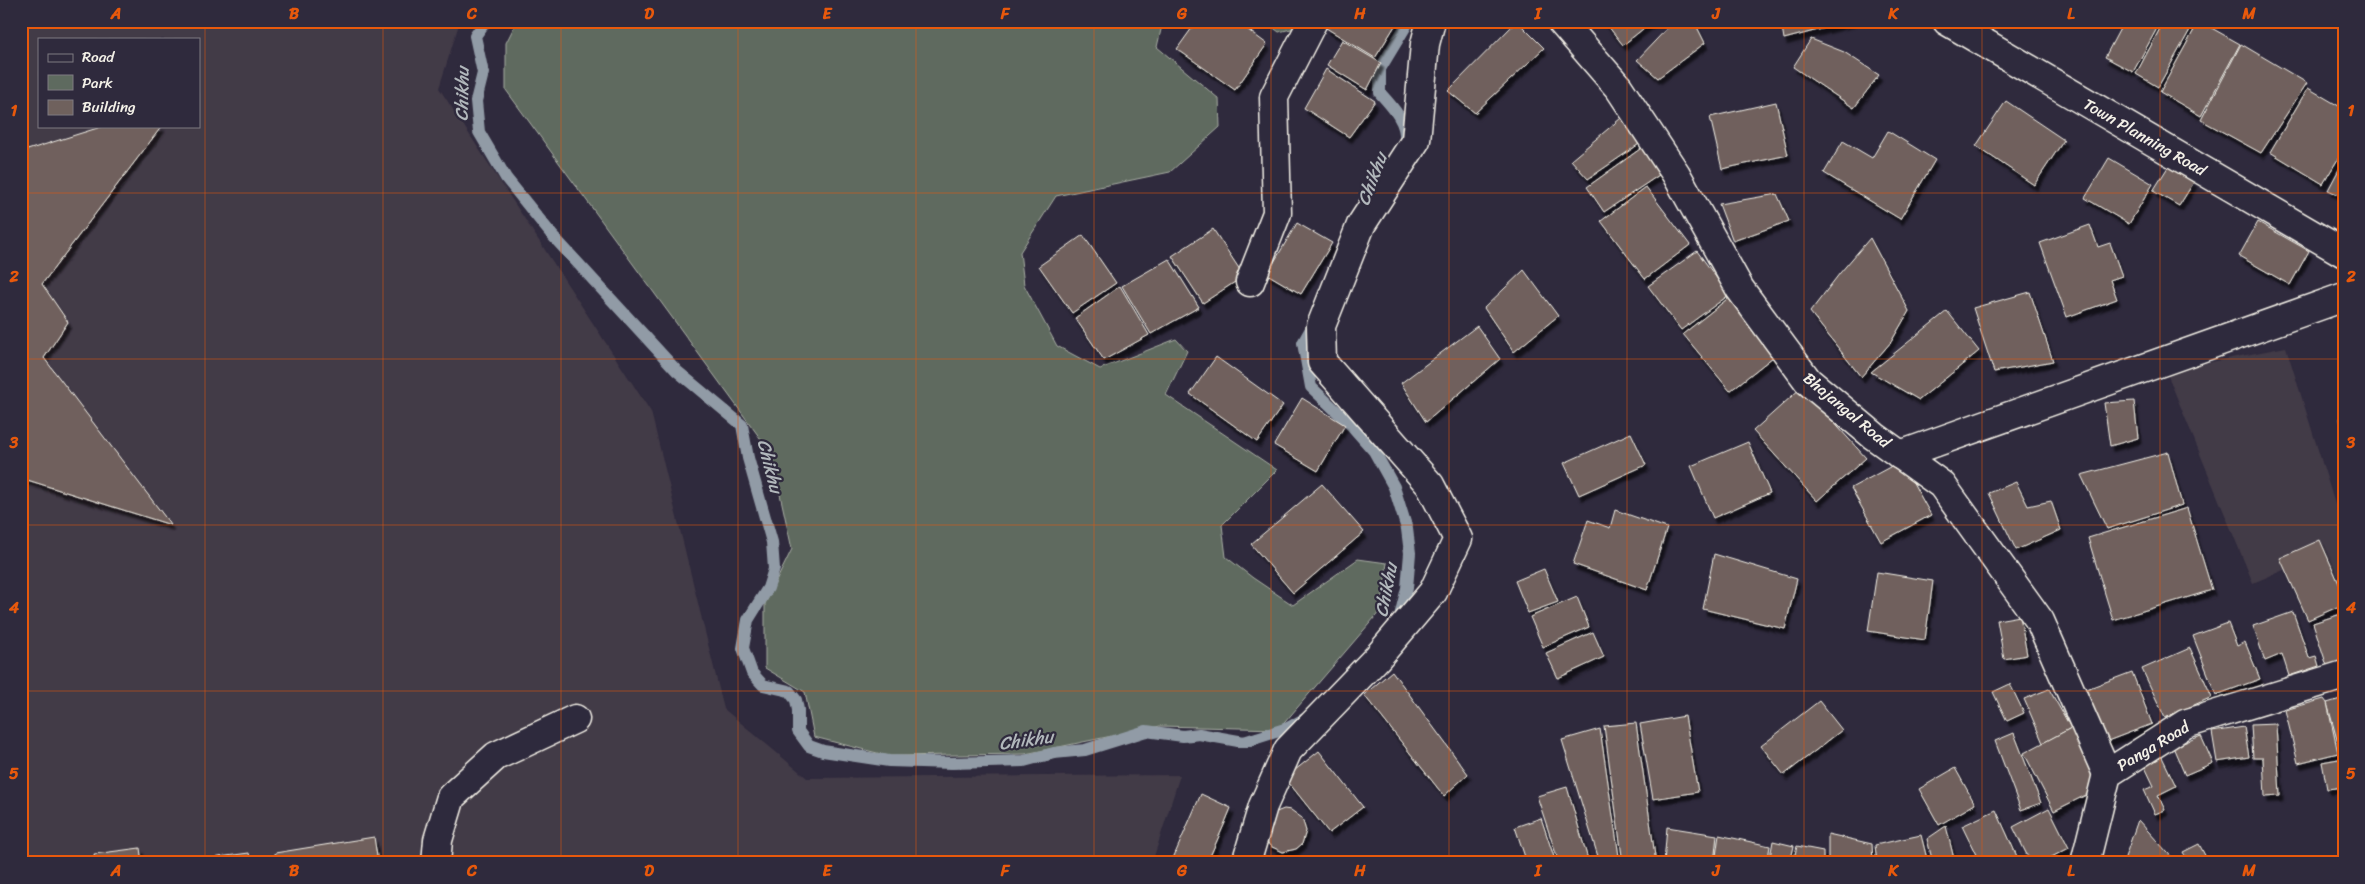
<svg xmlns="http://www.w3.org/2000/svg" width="2365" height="884" font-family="Sriracha,sans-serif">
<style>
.built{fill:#423a47;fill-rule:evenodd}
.green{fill:#5e6a5f;stroke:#a9aea4}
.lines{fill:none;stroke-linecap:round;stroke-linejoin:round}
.stream{stroke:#919ba6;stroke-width:12}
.building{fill:#6f615d;stroke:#f4f1e8;filter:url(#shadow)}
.minor-casing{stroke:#f4f1e8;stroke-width:31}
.minor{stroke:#2f2a3d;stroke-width:28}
.grid{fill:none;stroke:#e8590c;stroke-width:1;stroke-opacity:0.55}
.labels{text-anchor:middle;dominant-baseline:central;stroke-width:4.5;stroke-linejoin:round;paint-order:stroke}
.street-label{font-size:16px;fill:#f4f1e8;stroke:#2f2a3d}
.water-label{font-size:18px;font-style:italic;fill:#b2b8bc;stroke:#2f2a3d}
.neatline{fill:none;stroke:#e8590c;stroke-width:2}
.grid-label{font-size:16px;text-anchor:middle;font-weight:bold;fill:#e8590c}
</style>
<defs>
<filter id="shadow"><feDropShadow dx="3" dy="5.5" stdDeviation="1" flood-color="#0009"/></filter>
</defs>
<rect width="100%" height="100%" fill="#2f2a3d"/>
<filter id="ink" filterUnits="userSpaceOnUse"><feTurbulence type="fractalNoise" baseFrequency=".02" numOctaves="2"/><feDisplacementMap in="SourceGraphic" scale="10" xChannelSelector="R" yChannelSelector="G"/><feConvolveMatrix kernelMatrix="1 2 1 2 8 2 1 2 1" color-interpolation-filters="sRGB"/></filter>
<g filter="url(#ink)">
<!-- built -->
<g class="built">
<path d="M 21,21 L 460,21 L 439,88 L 651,412 L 724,709 L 807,778 L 1180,775 L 1152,863 L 21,863 ZM 39,39 L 199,39 L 199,126 L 39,126 Z"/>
<path d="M 2286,347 L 2344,533 L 2344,604 L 2286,569 L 2253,583 L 2166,371 Z"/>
</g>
<!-- green -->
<g class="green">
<path d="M 517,21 L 1163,21 L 1157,47 L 1219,99 L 1220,127 L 1170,172 L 1056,196 L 1020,252 L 1024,285 L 1057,346 L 1100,369 L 1176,339 L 1187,351 L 1166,395 L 1277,470 L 1222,525 L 1226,557 L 1253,578 L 1293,605 L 1358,559 L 1387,563 L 1381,610 L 1279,729 L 1160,726 L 1025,754 L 889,756 L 814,737 L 805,692 L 765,668 L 765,604 L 792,549 L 771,453 L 506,90 L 506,43 Z"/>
<path d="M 1264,21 L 1298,21 L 1295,28 L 1279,32 Z"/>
</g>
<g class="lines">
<!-- stream -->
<g class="stream">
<path d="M 486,21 L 475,36 L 483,73 L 476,101 L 479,132 L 506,178 L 552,235 L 677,371 L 742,425 L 748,458 L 772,542 L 774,569 L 768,588 L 748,620 L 743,648 L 752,673 L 763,685 L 789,691 L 796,700 L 798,710 L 798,731 L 809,746 L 823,751 L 889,761 L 952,763 L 1024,761 L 1054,753 L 1085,750 L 1146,731 L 1183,736 L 1199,734 L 1244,742 L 1288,728 L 1306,718"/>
<path d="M 1405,142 C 1408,123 1392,106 1380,93 L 1380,69 L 1409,21"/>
<path d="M 1316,320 L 1303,343 L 1311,387 L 1352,426 L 1374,451 L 1394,487 L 1407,529 L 1410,553 L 1407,588 L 1398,624"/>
</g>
</g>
<!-- building -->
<g class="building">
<path d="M 1197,21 L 1236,21 L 1267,44 L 1235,90 L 1177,49 Z"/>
<path d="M 1331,21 L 1398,21 L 1375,58 L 1326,28 Z"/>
<path d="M 1517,21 L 1544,48 L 1475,113 L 1448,91 Z"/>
<path d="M 1604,21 L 1653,21 L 1623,45 Z"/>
<path d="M 1674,21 L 1694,21 L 1705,43 L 1658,78 L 1637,60 Z"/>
<path d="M 1781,21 L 1852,21 L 1784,39 Z"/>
<path d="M 2124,21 L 2161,21 L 2133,72 L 2105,57 Z"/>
<path d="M 2164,21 L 2195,21 L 2158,87 L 2136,74 Z"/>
<path d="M 2199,21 L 2240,44 L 2201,116 L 2160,92 Z"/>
<path d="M 1811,39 L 1844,52 L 1879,75 L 1854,108 L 1793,67 Z"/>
<path d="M 1342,40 L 1381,63 L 1367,90 L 1327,65 Z"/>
<path d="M 2241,44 L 2307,83 L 2261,153 L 2201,120 Z"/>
<path d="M 1326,69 L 1375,101 L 1349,137 L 1304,108 Z"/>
<path d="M 2308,88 L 2344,109 L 2344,149 L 2323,184 L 2270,152 Z"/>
<path d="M 2006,101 L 2064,140 L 2034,185 L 1976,146 Z"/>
<path d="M 1776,102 L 1788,155 L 1722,169 L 1710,117 Z"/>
<path d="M 1627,113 L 1645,140 L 1588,179 L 1571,160 Z"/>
<path d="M 104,126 L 162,126 L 42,284 L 68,322 L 44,358 L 171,525 L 21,478 L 21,152 Z"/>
<path d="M 1888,131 L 1935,160 L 1900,219 L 1824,173 L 1843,141 L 1872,158 Z"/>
<path d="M 1647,144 L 1662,173 L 1604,212 L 1587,187 Z"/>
<path d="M 2109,158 L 2153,184 L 2129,224 L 2085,198 Z"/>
<path d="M 2344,160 L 2344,197 L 2328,190 Z"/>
<path d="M 2168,167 L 2194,182 L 2179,206 L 2153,191 Z"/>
<path d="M 1646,187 L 1690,245 L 1645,279 L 1601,221 Z"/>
<path d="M 1777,194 L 1789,221 L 1733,241 L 1719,204 Z"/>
<path d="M 2258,222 L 2309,251 L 2290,285 L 2239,256 Z"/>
<path d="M 1297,223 L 1332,243 L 1301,294 L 1267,274 Z"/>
<path d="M 2090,225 L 2098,247 L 2110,243 L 2122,276 L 2110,280 L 2117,299 L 2067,317 L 2040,243 Z"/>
<path d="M 1213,229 L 1244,276 L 1203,303 L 1172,256 Z"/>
<path d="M 1083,235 L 1116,283 L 1072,313 L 1039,266 Z"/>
<path d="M 1870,238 L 1909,311 L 1891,342 L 1861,377 L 1810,312 L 1840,273 Z"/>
<path d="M 1697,251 L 1729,295 L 1681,330 L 1648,286 Z"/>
<path d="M 1169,259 L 1199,307 L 1151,334 L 1122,286 Z"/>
<path d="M 1524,270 L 1558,316 L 1514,352 L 1484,308 Z"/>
<path d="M 1120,286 L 1149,335 L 1104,360 L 1075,318 Z"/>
<path d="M 2030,292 L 2053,361 L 1994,372 L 1973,308 Z"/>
<path d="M 1731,296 L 1778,353 L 1730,391 L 1683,334 Z"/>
<path d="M 1947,311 L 1979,351 L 1919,400 L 1871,372 Z"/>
<path d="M 1477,326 L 1500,359 L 1426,422 L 1401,383 Z"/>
<path d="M 1216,357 L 1283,405 L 1257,442 L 1190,394 Z"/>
<path d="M 1802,387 L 1866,458 L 1817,501 L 1753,431 Z"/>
<path d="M 2338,395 L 2344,395 L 2344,440 L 2342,440 Z"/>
<path d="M 1302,398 L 1345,425 L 1318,471 L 1274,445 Z"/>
<path d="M 2134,401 L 2138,438 L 2110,446 L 2104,403 Z"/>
<path d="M 1631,433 L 1646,465 L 1579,495 L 1564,463 Z"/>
<path d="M 1748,442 L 1770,493 L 1713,518 L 1691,466 Z"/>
<path d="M 2168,452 L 2182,505 L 2107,529 L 2081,475 Z"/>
<path d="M 1901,461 L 1931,515 L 1881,542 L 1851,488 Z"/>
<path d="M 2016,482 L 2028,506 L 2051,501 L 2061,530 L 2016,550 L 1989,493 Z"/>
<path d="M 1322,484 L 1364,532 L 1293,593 L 1251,544 Z"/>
<path d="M 2187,508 L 2212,590 L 2113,620 L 2088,538 Z"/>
<path d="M 1615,510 L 1667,528 L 1647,590 L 1573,564 L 1588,520 L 1610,528 Z"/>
<path d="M 2320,540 L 2344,595 L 2344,604 L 2308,620 L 2280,558 Z"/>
<path d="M 1714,554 L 1797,579 L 1785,629 L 1703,609 Z"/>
<path d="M 1544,569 L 1558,602 L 1528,613 L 1515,581 Z"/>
<path d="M 1877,572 L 1933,581 L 1925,640 L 1868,631 Z"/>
<path d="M 1577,597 L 1589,627 L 1543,647 L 1530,617 Z"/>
<path d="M 2293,612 L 2309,658 L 2316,656 L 2319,666 L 2289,676 L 2282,654 L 2265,661 L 2253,626 Z"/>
<path d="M 2344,613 L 2344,661 L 2327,666 L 2313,623 Z"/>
<path d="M 2020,616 L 2027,655 L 2004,659 L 1997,620 Z"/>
<path d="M 2228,623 L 2237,646 L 2245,642 L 2260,679 L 2216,695 L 2193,636 Z"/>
<path d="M 1593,632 L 1604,657 L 1558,678 L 1546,653 Z"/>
<path d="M 2190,648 L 2212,697 L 2165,718 L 2142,669 Z"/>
<path d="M 1392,671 L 1468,774 L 1444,796 L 1364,695 Z"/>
<path d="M 2132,672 L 2152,724 L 2105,742 L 2084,690 Z"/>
<path d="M 2010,684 L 2024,713 L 2007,721 L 1993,692 Z"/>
<path d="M 2049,689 L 2071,728 L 2043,743 L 2024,699 Z"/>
<path d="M 2344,698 L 2344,749 L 2340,750 L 2327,703 Z"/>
<path d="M 2324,699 L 2327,703 L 2338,753 L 2298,763 L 2285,710 Z"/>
<path d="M 1819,701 L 1842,730 L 1784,775 L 1761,746 Z"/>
<path d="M 1685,716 L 1698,792 L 1653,799 L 1640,724 Z"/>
<path d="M 1636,723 L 1656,863 L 1623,863 L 1604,726 Z"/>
<path d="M 2276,724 L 2280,796 L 2265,797 L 2263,758 L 2253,758 L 2251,725 Z"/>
<path d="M 2244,727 L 2249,757 L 2217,762 L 2212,732 Z"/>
<path d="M 2071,728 L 2102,787 L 2054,811 L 2024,753 Z"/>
<path d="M 1600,729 L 1620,863 L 1600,863 L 1562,740 Z"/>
<path d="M 2014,733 L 2041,803 L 2021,810 L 1995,741 Z"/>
<path d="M 2201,736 L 2213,763 L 2185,775 L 2173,747 Z"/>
<path d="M 1319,751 L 1363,807 L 1329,833 L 1285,778 Z"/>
<path d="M 2162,757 L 2176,786 L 2158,795 L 2165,810 L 2155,814 L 2144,790 L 2154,786 L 2144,765 Z"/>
<path d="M 2344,758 L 2344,787 L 2327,789 L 2322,762 Z"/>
<path d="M 1955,768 L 1975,804 L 1939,825 L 1919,789 Z"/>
<path d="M 1567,787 L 1589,863 L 1559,863 L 1537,796 Z"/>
<path d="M 1201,794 L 1231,808 L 1224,825 L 1207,863 L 1171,863 Z"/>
<path d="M 2049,808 L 2069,848 L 2040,863 L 2031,863 L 2013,827 Z"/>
<path d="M 1284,809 L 1291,810 L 1302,818 L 1306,831 L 1302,844 L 1296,849 L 1283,852 L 1270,846 L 1266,840 L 1271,814 Z"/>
<path d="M 1996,810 L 2020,863 L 1980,863 L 1962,826 Z"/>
<path d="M 1541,818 L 1556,863 L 1527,863 L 1515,827 Z"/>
<path d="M 2138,820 L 2177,863 L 2123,863 Z"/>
<path d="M 1946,826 L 1955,863 L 1933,863 L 1927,839 Z"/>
<path d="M 1667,827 L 1717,835 L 1714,863 L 1664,863 Z"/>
<path d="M 1828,834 L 1872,844 L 1873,863 L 1828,863 Z"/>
<path d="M 1719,835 L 1770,846 L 1767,863 L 1715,863 Z"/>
<path d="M 1921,835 L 1928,863 L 1877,863 L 1875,845 Z"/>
<path d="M 374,837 L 378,863 L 277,863 L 275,853 Z"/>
<path d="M 1773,841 L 1794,846 L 1790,863 L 1769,863 Z"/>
<path d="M 2199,844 L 2209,863 L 2189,863 L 2183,852 Z"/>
<path d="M 1797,846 L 1823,851 L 1823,863 L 1793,863 Z"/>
<path d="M 140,848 L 142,863 L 96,863 L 94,854 Z"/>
<path d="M 249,853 L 251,863 L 174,863 Z"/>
</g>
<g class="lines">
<defs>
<g id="minor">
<path d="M 1561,21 L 1619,88 L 1676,174 L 1740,289 L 1808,381 L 1874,436 L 1942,485 L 2040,621 L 2107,774"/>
<path d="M 1947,21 L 2344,253"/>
<path d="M 1250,282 L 1277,213 L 1274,97 L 1313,21"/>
<path d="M 1900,455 L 2344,297"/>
<path d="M 436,863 L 438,840 L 451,797 L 496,756 L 575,719"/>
<path d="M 1246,863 L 1263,806 L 1288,750 L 1377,658 L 1433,592 L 1458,539 L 1430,485 L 1322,362 L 1321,326 L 1361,225 L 1416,140 L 1425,44 L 1431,21"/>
<path d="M 2085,863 L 2107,774 L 2185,724 L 2344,675"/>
</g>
</defs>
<!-- minor casing -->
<use href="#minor" class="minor-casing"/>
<!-- minor -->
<use href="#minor" class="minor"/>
</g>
</g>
<!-- grid -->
<path class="grid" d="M 205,21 L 205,863M 383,21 L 383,863M 561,21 L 561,863M 738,21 L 738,863M 916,21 L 916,863M 1094,21 L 1094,863M 1271,21 L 1271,863M 1449,21 L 1449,863M 1627,21 L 1627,863M 1804,21 L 1804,863M 1982,21 L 1982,863M 2160,21 L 2160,863M 21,193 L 2344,193M 21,359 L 2344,359M 21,525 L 2344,525M 21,691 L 2344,691"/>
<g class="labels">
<!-- street labels -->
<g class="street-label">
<text transform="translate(2145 137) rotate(30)">Town Planning Road</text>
<text transform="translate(1847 410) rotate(40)">Bhajangal Road</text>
<text transform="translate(2153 746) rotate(-31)">Panga Road</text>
</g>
<!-- water labels -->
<g class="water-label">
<text transform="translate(462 94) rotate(-89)">Chikhu</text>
<text transform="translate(1372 179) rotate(-69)">Chikhu</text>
<text transform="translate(770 466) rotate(76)">Chikhu</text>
<text transform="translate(1386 590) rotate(-79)">Chikhu</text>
<text transform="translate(1026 740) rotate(-8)">Chikhu</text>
</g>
</g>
<!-- margin -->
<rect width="2365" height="884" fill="none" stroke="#2f2a3d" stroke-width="55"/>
<!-- legend -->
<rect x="38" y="38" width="162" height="90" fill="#2f2a3d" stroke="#7e7a81"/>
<rect x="48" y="54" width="25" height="8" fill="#2f2a3d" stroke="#7e7a81"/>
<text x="82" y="62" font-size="15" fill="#f4f1e8">Road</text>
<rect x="48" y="75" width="25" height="15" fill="#5e6a5f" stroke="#7e7a81"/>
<text x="82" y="88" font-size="15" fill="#f4f1e8">Park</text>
<rect x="48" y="100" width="25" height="15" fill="#6f615d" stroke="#7e7a81"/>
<text x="82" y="112" font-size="15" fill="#f4f1e8">Building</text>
<rect x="28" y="28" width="2310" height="828" class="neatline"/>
<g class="grid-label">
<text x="116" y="19">A</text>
<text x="294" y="19">B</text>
<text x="472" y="19">C</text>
<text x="649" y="19">D</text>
<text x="827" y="19">E</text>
<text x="1005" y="19">F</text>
<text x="1182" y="19">G</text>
<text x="1360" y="19">H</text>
<text x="1538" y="19">I</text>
<text x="1716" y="19">J</text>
<text x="1893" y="19">K</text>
<text x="2071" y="19">L</text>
<text x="2249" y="19">M</text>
<text x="14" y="116">1</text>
<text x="2351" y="116">1</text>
<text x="14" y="282">2</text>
<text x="2351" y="282">2</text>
<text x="14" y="448">3</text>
<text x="2351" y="448">3</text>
<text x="14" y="613">4</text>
<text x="2351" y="613">4</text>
<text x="14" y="779">5</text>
<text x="2351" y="779">5</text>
<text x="116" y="876">A</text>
<text x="294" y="876">B</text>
<text x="472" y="876">C</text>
<text x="649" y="876">D</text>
<text x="827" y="876">E</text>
<text x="1005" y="876">F</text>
<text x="1182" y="876">G</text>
<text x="1360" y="876">H</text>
<text x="1538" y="876">I</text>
<text x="1716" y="876">J</text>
<text x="1893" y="876">K</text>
<text x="2071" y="876">L</text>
<text x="2249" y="876">M</text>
</g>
</svg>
